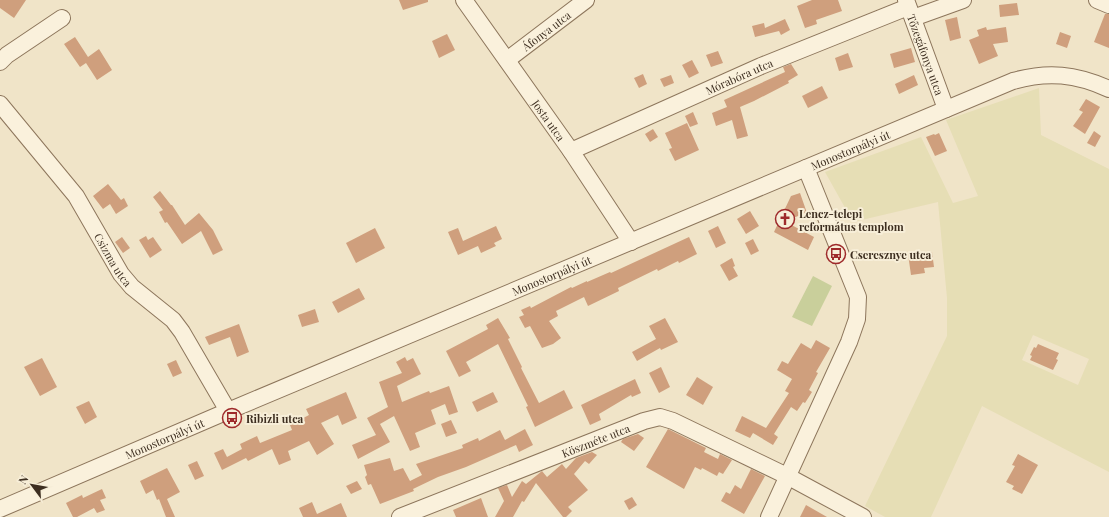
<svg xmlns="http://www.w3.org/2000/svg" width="1109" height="517" font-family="'Playfair Display',serif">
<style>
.farmland{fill:#e6deb5;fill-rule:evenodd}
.green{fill:#c9cf9b}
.building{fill:#cf9f7d}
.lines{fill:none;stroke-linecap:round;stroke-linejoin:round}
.minor-casing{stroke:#8d765c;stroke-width:18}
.minor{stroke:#faf1dc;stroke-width:16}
.labels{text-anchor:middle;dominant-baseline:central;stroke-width:4;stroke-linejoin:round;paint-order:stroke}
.street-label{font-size:11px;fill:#3d2e20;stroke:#f7eed8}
.poi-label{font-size:11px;font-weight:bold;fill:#3d2e20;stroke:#f7eed8;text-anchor:start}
</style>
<rect width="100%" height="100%" fill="#f0e4c8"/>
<!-- farmland -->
<path class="farmland" d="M 1039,88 L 1041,135 L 1109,169 L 1109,472 L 982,406 L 931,517 L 885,517 L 865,506 L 947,336 L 947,298 L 938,202 L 853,222 L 825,172 L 921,137 L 953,203 L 978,196 L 946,120 ZM 1033,335 L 1089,359 L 1078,385 L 1022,360 Z"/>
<!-- green -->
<path class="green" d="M 813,276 L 832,286 L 812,326 L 792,317 Z"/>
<!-- building -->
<g class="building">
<path d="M 0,0 L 26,0 L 14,18 L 0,8 Z"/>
<path d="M 399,0 L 428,0 L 428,2 L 403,10 Z"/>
<path d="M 812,0 L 838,0 L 842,11 L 816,20 L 817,24 L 805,28 L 797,6 Z"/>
<path d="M 1017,3 L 1019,15 L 1000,17 L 999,5 Z"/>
<path d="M 1105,14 L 1109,14 L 1109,48 L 1094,42 Z"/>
<path d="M 957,17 L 961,38 L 950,41 L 945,20 Z"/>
<path d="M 785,19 L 790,30 L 781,35 L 779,31 L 755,37 L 752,26 L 764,23 L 765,28 Z"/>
<path d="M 986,27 L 987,30 L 1006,27 L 1008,42 L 993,44 L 998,56 L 979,64 L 969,40 L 979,36 L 977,30 Z"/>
<path d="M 1060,32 L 1071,36 L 1067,48 L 1056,44 Z"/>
<path d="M 447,34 L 455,50 L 439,58 L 432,41 Z"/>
<path d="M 75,37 L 88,57 L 99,49 L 112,70 L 97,80 L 86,63 L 80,67 L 64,44 Z"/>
<path d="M 911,48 L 915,62 L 894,68 L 890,54 Z"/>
<path d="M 718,51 L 723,63 L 711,67 L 706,55 Z"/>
<path d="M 848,53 L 853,67 L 839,71 L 835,58 Z"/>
<path d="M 692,60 L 699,73 L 689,78 L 682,65 Z"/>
<path d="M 791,64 L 798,75 L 788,81 L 789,83 L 754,101 L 740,107 L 748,136 L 737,139 L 732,120 L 716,126 L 712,113 L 727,107 L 724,100 L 785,72 L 783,67 Z"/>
<path d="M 643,74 L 647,84 L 639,88 L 634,78 Z"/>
<path d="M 671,75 L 674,83 L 664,87 L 660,79 Z"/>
<path d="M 914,75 L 918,85 L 899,94 L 895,84 Z"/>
<path d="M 822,86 L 828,98 L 808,108 L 802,96 Z"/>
<path d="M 1086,99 L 1100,107 L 1085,134 L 1073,126 L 1083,112 L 1079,110 Z"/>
<path d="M 693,112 L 698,124 L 690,127 L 685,116 Z"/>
<path d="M 687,123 L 699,150 L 675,161 L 669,149 L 672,148 L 665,133 Z"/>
<path d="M 653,129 L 658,137 L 650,142 L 645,134 Z"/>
<path d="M 1094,131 L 1101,136 L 1095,147 L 1087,143 Z"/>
<path d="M 939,133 L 947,151 L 935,156 L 926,137 L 934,134 L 935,135 Z"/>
<path d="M 108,184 L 121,200 L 124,198 L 128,206 L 116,214 L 110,204 L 103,209 L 93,196 Z"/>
<path d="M 160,191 L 171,205 L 172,205 L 185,225 L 199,213 L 213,230 L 223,250 L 213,255 L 201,231 L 182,244 L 167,222 L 165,223 L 159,212 L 163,210 L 153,197 Z"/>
<path d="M 800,193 L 807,213 L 784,221 L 814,237 L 808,250 L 774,232 L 791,196 Z"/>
<path d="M 750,211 L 759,226 L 746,234 L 737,219 Z"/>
<path d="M 496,226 L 502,239 L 494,243 L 496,246 L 481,253 L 478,246 L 458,255 L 448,232 L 458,228 L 463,241 Z"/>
<path d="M 718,226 L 726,243 L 716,248 L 708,231 Z"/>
<path d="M 375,228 L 385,248 L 356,263 L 346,243 Z"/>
<path d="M 146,236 L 148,240 L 153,237 L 162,250 L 150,258 L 139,240 Z"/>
<path d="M 122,237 L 130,248 L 123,253 L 115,242 Z"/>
<path d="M 689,237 L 697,254 L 679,263 L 678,261 L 658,271 L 657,269 L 618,288 L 619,291 L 588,306 L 584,297 L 556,311 L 558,316 L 549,321 L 561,338 L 553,344 L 542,348 L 530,326 L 525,328 L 519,317 L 524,315 L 521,310 L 530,306 L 531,308 L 571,287 L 572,288 L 587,281 L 587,282 L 610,272 L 611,273 Z"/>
<path d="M 753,239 L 759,251 L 751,255 L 745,243 Z"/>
<path d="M 932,252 L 934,267 L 924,268 L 925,273 L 911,275 L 908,254 Z"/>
<path d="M 732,258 L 735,266 L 733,267 L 738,276 L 729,281 L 720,265 Z"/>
<path d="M 359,288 L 365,299 L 338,313 L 332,302 Z"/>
<path d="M 315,309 L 319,322 L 302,327 L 298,315 Z"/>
<path d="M 498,318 L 510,338 L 508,339 L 522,367 L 521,368 L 539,403 L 564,390 L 573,408 L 535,427 L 526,407 L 528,406 L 498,344 L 466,362 L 471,371 L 459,377 L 446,351 L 488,329 L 486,325 Z"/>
<path d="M 665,318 L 678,342 L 661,350 L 660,348 L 637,361 L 632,352 L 656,339 L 649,326 Z"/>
<path d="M 239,324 L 249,352 L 237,357 L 230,337 L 209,345 L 205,337 Z"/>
<path d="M 816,340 L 830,348 L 816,372 L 818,373 L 809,390 L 812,392 L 805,403 L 803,402 L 797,411 L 791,407 L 774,434 L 778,437 L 773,445 L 753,433 L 750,438 L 735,431 L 742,416 L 766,428 L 789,393 L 785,391 L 792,379 L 777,370 L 782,361 L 788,364 L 801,343 L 811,349 Z"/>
<path d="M 1038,344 L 1059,353 L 1056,359 L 1058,360 L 1053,370 L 1030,360 L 1032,356 L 1030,355 L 1034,347 L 1036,348 Z"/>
<path d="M 405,357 L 407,361 L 413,358 L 421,374 L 397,386 L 402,402 L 429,391 L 430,393 L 449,386 L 458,412 L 449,415 L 445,404 L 431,410 L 436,424 L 415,433 L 420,447 L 410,451 L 394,416 L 380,424 L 390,442 L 358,459 L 352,445 L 376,435 L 367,418 L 388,407 L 379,382 L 402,373 L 396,362 Z"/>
<path d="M 42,358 L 57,387 L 40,396 L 24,367 Z"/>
<path d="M 176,360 L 182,373 L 173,377 L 167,364 Z"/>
<path d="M 661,367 L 670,387 L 659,393 L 649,373 Z"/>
<path d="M 697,377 L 713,387 L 703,405 L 686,395 Z"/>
<path d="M 635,379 L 641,393 L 632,397 L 631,395 L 599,414 L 601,420 L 590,425 L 581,405 Z"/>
<path d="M 346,392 L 357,418 L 342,425 L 338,415 L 321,423 L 334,444 L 317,455 L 309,441 L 288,451 L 291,460 L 279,465 L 272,449 L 248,461 L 246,458 L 222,470 L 214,453 L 223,449 L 227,457 L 242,449 L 240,444 L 257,436 L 260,443 L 292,430 L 290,425 L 309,415 L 306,409 Z"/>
<path d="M 493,392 L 498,402 L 477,412 L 472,402 Z"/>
<path d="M 89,401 L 97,417 L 85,424 L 76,407 Z"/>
<path d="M 451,420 L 457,433 L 446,437 L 441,424 Z"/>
<path d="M 525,429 L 533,445 L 519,452 L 516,445 L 466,467 L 438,477 L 413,489 L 414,491 L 380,504 L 371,484 L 368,485 L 365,477 L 367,475 L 364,465 L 390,458 L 394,471 L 403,468 L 410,481 L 422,475 L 416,464 L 463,448 L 462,445 L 478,438 L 479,441 L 500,430 L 505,440 Z"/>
<path d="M 668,429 L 706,448 L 704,452 L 718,459 L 720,454 L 732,460 L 723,474 L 719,472 L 717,476 L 702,468 L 701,470 L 695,467 L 684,489 L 646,467 Z"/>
<path d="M 638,434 L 644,438 L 634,451 L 621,442 L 623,439 Z"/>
<path d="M 592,452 L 597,455 L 589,464 L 585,461 L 574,474 L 588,490 L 568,507 L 572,511 L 566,517 L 563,517 L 536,483 L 524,502 L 522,501 L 513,517 L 495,517 L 504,501 L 498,488 L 507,485 L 512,497 L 522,481 L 526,484 L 542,471 L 547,477 L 562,464 L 566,469 L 576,458 Z"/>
<path d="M 1018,454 L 1038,465 L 1022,494 L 1012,489 L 1014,486 L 1006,482 L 1015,466 L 1012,465 Z"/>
<path d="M 197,461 L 204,476 L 195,480 L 188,465 Z"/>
<path d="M 167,468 L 180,492 L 167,499 L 175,517 L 166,517 L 159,499 L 157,500 L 153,490 L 146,494 L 140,481 Z"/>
<path d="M 751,469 L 765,476 L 744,514 L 721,501 L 726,492 L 730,494 L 735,485 L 741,489 Z"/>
<path d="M 357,481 L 362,489 L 351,494 L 346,486 Z"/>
<path d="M 102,489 L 106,498 L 100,500 L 105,510 L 97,513 L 94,508 L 77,517 L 73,517 L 66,503 L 82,495 L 83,498 Z"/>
<path d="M 632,497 L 637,505 L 629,510 L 624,501 Z"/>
<path d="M 481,498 L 488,517 L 456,517 L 453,510 Z"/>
<path d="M 312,502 L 317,514 L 341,503 L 347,517 L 303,517 L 299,508 Z"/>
<path d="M 806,505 L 827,517 L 800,517 Z"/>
</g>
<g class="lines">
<defs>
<g id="minor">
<path id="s1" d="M 464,0 L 571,151 L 631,242"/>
<path id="s2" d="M 906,0 L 946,109"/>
<path d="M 1097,0 L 1109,5"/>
<path d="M 913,18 L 963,0"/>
<path id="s3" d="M 507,60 L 586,0"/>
<path d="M 0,62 L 7,55 L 62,18"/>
<path id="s4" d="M 0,104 L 76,196 L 121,274 L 132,287 L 173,320 L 182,332 L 228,411"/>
<path id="s5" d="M 571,151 L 761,66 L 908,7"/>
<path id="s6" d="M 0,509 L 228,411 L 1013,81 C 1048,71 1076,74 1109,89"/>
<path id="s7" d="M 400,517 L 644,421 L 660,417 L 673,421 L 787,476 L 863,517"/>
<path d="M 769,517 L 849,342 L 857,319 L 858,297 L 806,168"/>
</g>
</defs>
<!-- minor casing -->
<use href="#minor" class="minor-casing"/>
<!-- minor -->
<use href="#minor" class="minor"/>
</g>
<!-- icons -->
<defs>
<symbol id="church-ring" viewBox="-11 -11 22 22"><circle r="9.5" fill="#f7eed8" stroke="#9e2a2b" stroke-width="1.5"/><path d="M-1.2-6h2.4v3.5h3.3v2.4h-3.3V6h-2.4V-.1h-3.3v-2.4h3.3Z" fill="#9e2a2b"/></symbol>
<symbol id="bus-ring" viewBox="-11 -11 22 22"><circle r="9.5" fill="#f7eed8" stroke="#9e2a2b" stroke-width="1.5"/><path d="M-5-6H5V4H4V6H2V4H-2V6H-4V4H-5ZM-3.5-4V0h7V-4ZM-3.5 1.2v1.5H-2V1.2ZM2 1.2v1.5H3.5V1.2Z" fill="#9e2a2b"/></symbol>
</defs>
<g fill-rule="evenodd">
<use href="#church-ring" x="774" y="208" width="22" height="22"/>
<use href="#bus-ring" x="825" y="243" width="22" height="22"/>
<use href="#bus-ring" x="221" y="407" width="22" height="22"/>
</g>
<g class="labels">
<!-- street labels -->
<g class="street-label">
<text stroke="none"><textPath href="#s3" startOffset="49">Áfonya utca</textPath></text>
<text stroke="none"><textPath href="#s2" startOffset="58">Tőzegáfonya utca</textPath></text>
<text stroke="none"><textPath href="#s5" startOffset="184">Mórabóra utca</textPath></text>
<text stroke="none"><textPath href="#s1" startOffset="147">Josta utca</textPath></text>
<text stroke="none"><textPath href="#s6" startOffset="923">Monostorpályi út</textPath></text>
<text stroke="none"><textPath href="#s4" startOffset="193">Csizma utca</textPath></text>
<text stroke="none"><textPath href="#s6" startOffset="599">Monostorpályi út</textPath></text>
<text stroke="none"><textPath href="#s6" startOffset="179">Monostorpályi út</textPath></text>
<text stroke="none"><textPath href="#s7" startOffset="210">Köszméte utca</textPath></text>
</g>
<!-- poi labels -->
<g class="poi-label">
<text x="799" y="213">Lencz-telepi<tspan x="799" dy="13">református templom</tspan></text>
<text x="850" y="254">Cseresznye utca</text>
<text x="246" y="418">Ribizli utca</text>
</g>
</g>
<!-- north arrow -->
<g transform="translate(32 485) rotate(302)" stroke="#f7eed8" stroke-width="3" paint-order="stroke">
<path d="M0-3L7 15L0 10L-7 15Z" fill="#3d2e20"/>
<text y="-6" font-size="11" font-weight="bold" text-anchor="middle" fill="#3d2e20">N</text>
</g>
</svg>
